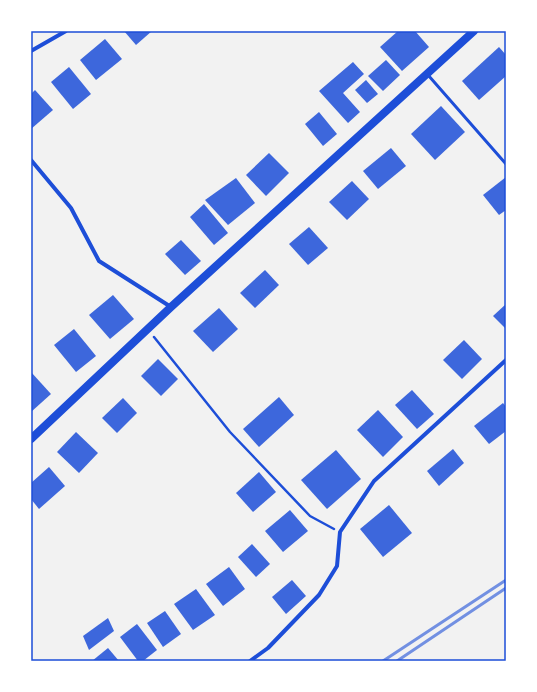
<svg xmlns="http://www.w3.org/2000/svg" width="537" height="692" font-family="'PT Sans',sans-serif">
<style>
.building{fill:#3d67dc}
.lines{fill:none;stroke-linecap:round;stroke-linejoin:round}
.path{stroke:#1d4ed8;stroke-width:2.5}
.service{stroke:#1d4ed8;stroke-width:3}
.minor{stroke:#1d4ed8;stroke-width:4}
.secondary{stroke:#1d4ed8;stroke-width:8}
.rail{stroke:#7290e2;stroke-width:3}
.neatline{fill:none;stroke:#1d4ed8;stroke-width:1.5}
</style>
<rect width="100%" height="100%" fill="#f2f2f2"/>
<!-- building -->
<g class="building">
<path d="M 124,31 L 152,31 L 136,45 Z"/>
<path d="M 398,31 L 415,31 L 429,47 L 402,71 L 380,47 Z"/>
<path d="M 105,39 L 122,59 L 96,80 L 80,60 Z"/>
<path d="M 499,47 L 506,55 L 506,76 L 479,100 L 462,81 Z"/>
<path d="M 386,60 L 400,75 L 383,91 L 368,76 Z"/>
<path d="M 353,62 L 364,74 L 343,93 L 360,112 L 348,123 L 319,91 Z"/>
<path d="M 69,67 L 91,94 L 73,109 L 51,82 Z"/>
<path d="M 366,80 L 378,94 L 367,103 L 355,90 Z"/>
<path d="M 35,90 L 53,110 L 31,129 L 31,94 Z"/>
<path d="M 441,106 L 465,132 L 435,160 L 411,134 Z"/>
<path d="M 319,112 L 337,134 L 323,146 L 305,124 Z"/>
<path d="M 391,148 L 406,166 L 378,189 L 363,171 Z"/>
<path d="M 269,153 L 289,173 L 266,196 L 246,175 Z"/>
<path d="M 506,177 L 506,210 L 499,215 L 483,195 Z"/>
<path d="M 236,178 L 255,203 L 228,225 L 205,200 Z"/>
<path d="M 352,181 L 369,199 L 347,220 L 329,202 Z"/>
<path d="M 204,204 L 228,233 L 214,245 L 190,217 Z"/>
<path d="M 309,227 L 328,248 L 308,265 L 289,244 Z"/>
<path d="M 181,240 L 201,261 L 185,275 L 165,254 Z"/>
<path d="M 265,270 L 279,285 L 255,308 L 240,293 Z"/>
<path d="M 113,295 L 134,319 L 110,339 L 89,315 Z"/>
<path d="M 506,304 L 506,329 L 493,316 Z"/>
<path d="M 219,308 L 238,329 L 213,352 L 193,331 Z"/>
<path d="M 74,329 L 96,356 L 76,372 L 54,345 Z"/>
<path d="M 464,340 L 482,359 L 462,379 L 443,360 Z"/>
<path d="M 158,359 L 178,379 L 161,396 L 141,376 Z"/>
<path d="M 31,372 L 51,394 L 31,412 Z"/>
<path d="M 412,390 L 434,414 L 417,429 L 395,405 Z"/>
<path d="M 279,397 L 294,415 L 259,447 L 243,429 Z"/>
<path d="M 123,398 L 137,413 L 117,433 L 102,418 Z"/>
<path d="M 503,403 L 506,407 L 506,431 L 489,444 L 474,426 Z"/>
<path d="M 378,410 L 403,437 L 383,457 L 357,430 Z"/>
<path d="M 76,432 L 98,453 L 79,473 L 57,452 Z"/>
<path d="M 453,449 L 464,463 L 439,486 L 427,471 Z"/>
<path d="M 336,450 L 361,479 L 327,509 L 301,480 Z"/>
<path d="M 49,467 L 65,486 L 39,509 L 31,499 L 31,483 Z"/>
<path d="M 259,472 L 276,492 L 253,512 L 236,493 Z"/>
<path d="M 389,505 L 412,533 L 383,557 L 360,529 Z"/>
<path d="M 290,510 L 308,531 L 283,552 L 265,531 Z"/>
<path d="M 252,544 L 270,564 L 256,577 L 238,557 Z"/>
<path d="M 229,567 L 245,589 L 223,606 L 206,584 Z"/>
<path d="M 292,580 L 306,596 L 286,614 L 272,597 Z"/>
<path d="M 196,589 L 215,615 L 193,630 L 174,604 Z"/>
<path d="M 165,611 L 181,634 L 163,647 L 147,623 Z"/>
<path d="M 108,618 L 114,631 L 89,650 L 83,636 Z"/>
<path d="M 137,624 L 157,650 L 143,661 L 138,661 L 120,637 Z"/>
<path d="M 108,648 L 119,661 L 92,661 Z"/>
</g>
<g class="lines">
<!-- path -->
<path class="path" d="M 154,337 L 230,432 L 310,516 L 334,529"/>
<!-- service -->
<path class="service" d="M 428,75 L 506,164"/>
<!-- minor -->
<g class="minor">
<path d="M 31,51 L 66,31"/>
<path d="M 31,160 L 71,208 L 99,261 L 171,307"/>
<path d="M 250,661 L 268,648 L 319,595 L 337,566 L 340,532 L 374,481 L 506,360"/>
</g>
<!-- secondary -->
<path class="secondary" d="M 31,439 L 171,307 L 474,31"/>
<!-- rail -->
<g class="rail">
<path d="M 383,661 L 506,580"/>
<path d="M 397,661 L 506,588"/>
</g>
</g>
<!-- border -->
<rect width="537" height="692" fill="none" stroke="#ffffff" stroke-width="64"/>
<rect x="32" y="32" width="473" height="628" class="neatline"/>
</svg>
